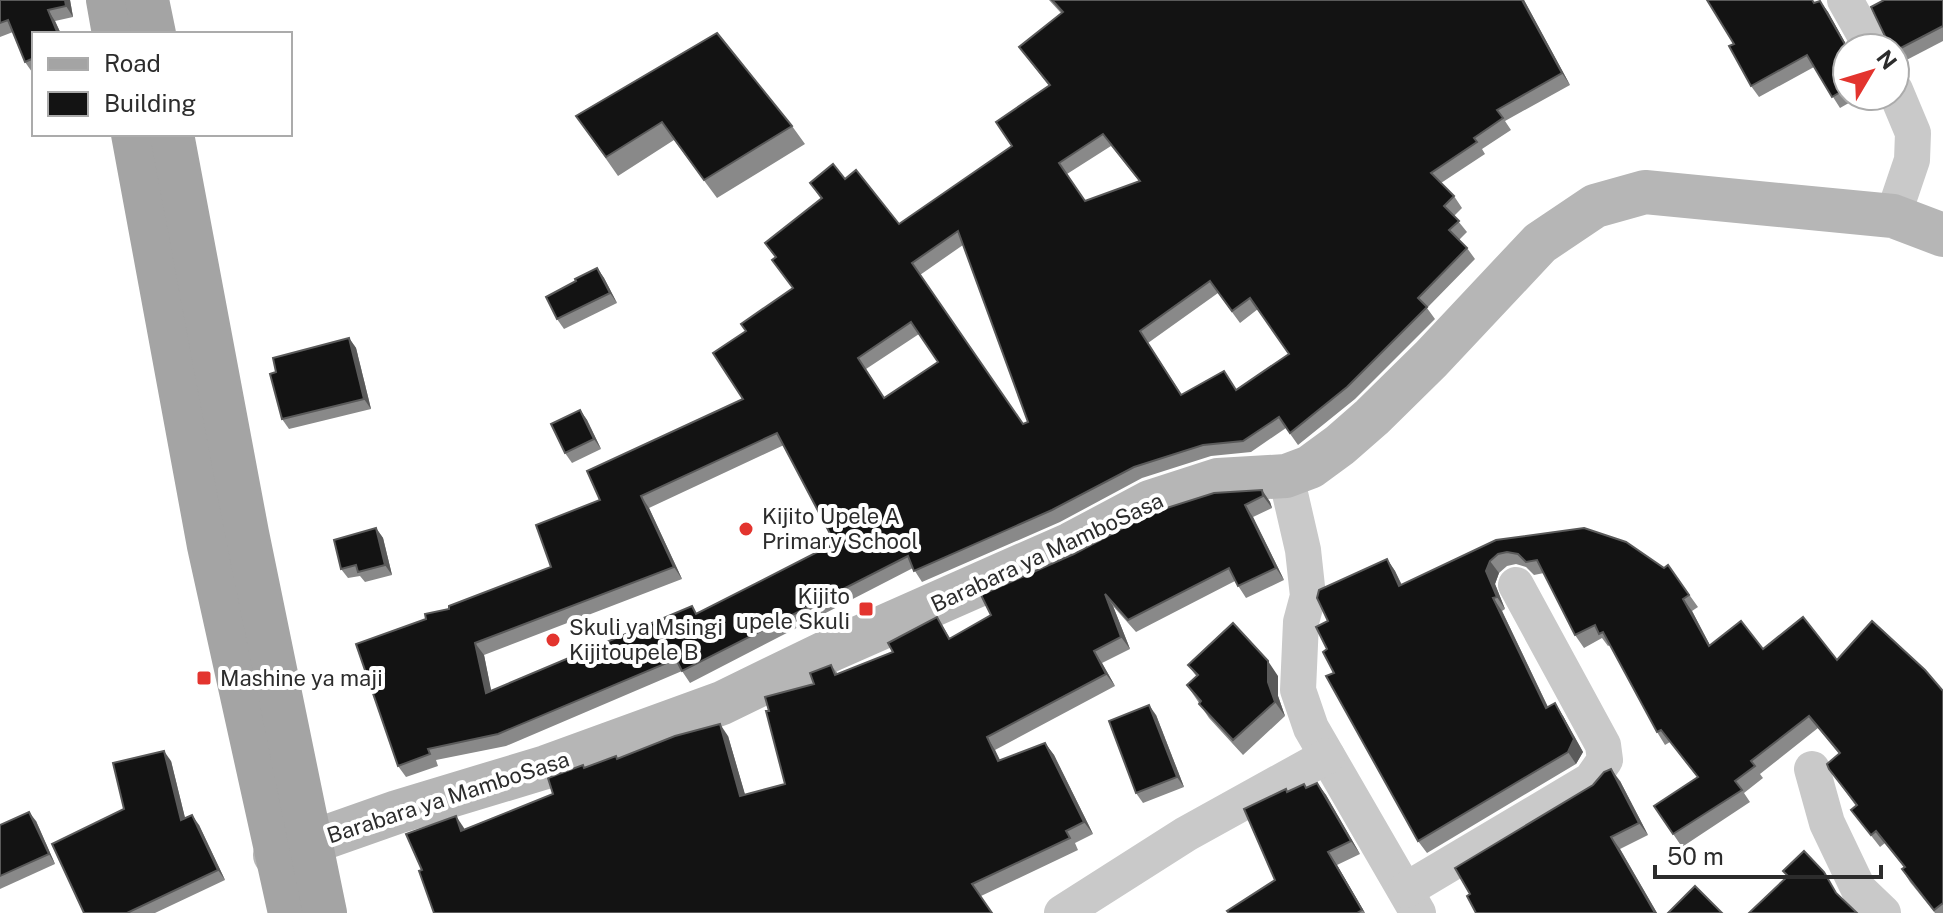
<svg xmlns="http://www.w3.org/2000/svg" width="1943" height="913" font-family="'Public Sans',sans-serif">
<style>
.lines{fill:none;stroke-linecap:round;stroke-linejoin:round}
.street{stroke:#c9c9c9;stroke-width:36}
.secondary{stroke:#b6b6b6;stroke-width:44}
.primary{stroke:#a4a4a4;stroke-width:44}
.wall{fill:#898989;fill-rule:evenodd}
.shaded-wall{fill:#5a5a5a}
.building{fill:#131313;stroke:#5a5a5a;stroke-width:2;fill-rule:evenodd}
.poi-dot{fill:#e3342e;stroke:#fff;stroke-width:3}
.labels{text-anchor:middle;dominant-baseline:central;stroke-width:8;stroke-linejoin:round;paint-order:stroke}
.poi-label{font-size:22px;fill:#2c2c2c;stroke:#fff;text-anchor:start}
.street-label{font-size:22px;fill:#2c2c2c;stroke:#fff}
</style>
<rect width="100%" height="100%" fill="#fff"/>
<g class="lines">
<!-- street -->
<g class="street">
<path d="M 1845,0 L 1872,48"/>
<path d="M 1893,216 L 1912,160 L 1913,133 L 1895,90"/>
<path d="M 1286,476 L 1303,550 L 1308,596 L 1301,622 L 1298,690 L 1311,728 L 1418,913"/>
<path d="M 1812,769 L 1827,823 L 1859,890 L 1883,913"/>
<path d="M 1406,890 L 1591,780 L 1605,760 L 1603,745 L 1516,585"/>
<path d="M 1062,913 L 1186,834 L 1327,756"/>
</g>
<!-- secondary -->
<path class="secondary" d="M 275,855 L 397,812 L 546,767 L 722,703 L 831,650 L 1071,544 L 1150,502 L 1218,480 L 1286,476 L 1310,467 L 1340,445 L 1372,417 L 1431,359 L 1540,243 L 1595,206 L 1645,192 L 1893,216 L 1943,235"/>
<!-- primary -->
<g class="primary">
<path d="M 108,0 L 114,34"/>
<path d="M 147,0 L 154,34"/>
<path d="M 133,134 L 209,546 L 290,913"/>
<path d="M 172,134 L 247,533 L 325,913"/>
</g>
</g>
<!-- wall -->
<g class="wall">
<path d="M 0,0 L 70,0 L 73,17 L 55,21 L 61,34 L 34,34 L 34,72 L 32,72 L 25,62 L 13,32 L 0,37 Z"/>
<path d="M 1049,0 L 1524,0 L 1570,85 L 1505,121 L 1511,130 L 1482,149 L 1485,154 L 1441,183 L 1454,196 L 1462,208 L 1454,216 L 1467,232 L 1459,240 L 1467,248 L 1475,259 L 1427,308 L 1435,319 L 1355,399 L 1298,445 L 1286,428 L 1251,452 L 1211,456 L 1142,478 L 1060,522 L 922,582 L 913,568 L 690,683 L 682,671 L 506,746 L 436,760 L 438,766 L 406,777 L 398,766 L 426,619 L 551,567 L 600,500 L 743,399 L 746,331 L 793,288 L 775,257 L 765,243 L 821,199 L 810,183 L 845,179 L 899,224 L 1012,146 L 1049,86 L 1019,47 L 1061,13 ZM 1111,146 L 1139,181 L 1085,201 L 1067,174 ZM 963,245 L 1028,422 L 1023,424 L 920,275 ZM 1218,293 L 1240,323 L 1258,309 L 1289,354 L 1237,389 L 1182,395 L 1148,343 ZM 919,334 L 938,362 L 884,398 L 866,369 ZM 784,445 L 835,543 L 698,613 L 491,691 L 484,655 L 682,579 L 649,508 Z"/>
<path d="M 1943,0 L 1943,41 L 1895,66 L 1895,48 Z"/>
<path d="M 1820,1 L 1828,12 L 1848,48 L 1847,96 L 1861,96 L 1840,108 L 1814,67 L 1759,97 L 1751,86 L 1734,44 Z"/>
<path d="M 576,116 L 792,126 L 805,144 L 717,198 L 674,140 L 618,176 Z"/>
<path d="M 597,268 L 604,278 L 617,303 L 564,329 L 557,319 L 576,281 Z"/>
<path d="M 349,338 L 356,348 L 371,409 L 289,429 L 282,419 L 276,372 Z"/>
<path d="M 580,410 L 587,420 L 601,449 L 572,463 L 565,453 Z"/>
<path d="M 1262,490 L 1270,502 L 1272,508 L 1253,517 L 1284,580 L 1246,598 L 1235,581 L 1136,632 L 1113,606 L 1130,649 L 1102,663 L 1115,686 L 995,750 L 1000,760 L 1045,743 L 1054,755 L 1093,834 L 1075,843 L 1078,850 L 981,896 L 422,870 L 465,829 L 553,794 L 584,768 L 618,759 L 728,736 L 745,795 L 785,784 L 769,711 L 814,684 L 831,665 L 838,674 L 893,652 L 937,617 L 950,638 Z"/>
<path d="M 376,528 L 383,538 L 392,575 L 365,582 L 360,576 L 348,578 L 341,569 Z"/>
<path d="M 1496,540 L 1664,568 L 1668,565 L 1698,607 L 1692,611 L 1710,645 L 1763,649 L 1837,660 L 1943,691 L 1943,913 L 1935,913 L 1910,882 L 1902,869 L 1904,867 L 1885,843 L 1880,847 L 1851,810 L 1856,806 L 1829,769 L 1839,754 L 1818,728 L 1760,774 L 1763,778 L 1744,793 L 1750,802 L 1682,847 L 1654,806 L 1698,778 L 1670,742 L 1665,745 L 1657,732 L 1610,645 L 1608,646 L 1602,638 L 1584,648 L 1575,635 L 1544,573 L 1534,575 L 1526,567 L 1516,564 L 1507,566 L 1499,573 L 1495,584 L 1505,609 L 1502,611 L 1548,707 L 1563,716 L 1583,752 L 1576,764 L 1427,853 L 1418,841 L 1334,673 L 1327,649 L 1328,621 L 1387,559 L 1395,571 L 1402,585 Z"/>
<path d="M 1188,665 L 1278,676 L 1278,696 L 1285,716 L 1243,755 L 1209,718 L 1187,685 L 1197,677 Z"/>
<path d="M 1156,715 L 1184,787 L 1143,803 L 1136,793 Z"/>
<path d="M 171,761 L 185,818 L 199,825 L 225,880 L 155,913 L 84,913 L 124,809 Z"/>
<path d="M 1620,781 L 1648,835 L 1620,849 L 1657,913 L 1476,913 Z"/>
<path d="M 1317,783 L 1326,795 L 1360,854 L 1337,865 L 1365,913 L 1229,913 L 1275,880 L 1286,789 L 1288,792 L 1304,784 L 1306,787 Z"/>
<path d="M 36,821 L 55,864 L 0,889 L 0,825 Z"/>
</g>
<!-- shaded-wall -->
<g class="shaded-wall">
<path d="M 65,0 L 70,0 L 73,17 L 66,6 Z"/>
<path d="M 1522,0 L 1524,0 L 1570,85 L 1562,73 Z"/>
<path d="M 1820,1 L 1828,12 L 1848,48 L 1847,48 Z"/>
<path d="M 48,10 L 55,21 L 61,34 L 58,34 Z"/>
<path d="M 597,268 L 604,278 L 617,303 L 610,293 Z"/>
<path d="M 349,338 L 356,348 L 371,409 L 364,399 Z"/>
<path d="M 580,410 L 587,420 L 601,449 L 594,439 Z"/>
<path d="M 1262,490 L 1270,502 L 1272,508 L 1263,496 Z"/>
<path d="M 641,496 L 649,508 L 682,579 L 674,567 Z"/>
<path d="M 1245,505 L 1253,517 L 1284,580 L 1276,568 Z"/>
<path d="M 376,528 L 383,538 L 392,575 L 385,565 Z"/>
<path d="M 1387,559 L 1395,571 L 1408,599 L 1399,586 Z"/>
<path d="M 1490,561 L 1499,573 L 1495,584 L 1505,609 L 1497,597 L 1486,571 Z"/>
<path d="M 1105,594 L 1113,606 L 1130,649 L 1121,637 Z"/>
<path d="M 1493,598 L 1502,611 L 1554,720 L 1546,708 Z"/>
<path d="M 1683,599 L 1692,611 L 1717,659 L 1709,646 Z"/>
<path d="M 475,643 L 484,655 L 494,704 L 486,693 Z"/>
<path d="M 1094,651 L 1102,663 L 1115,686 L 1106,674 Z"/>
<path d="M 1268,661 L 1278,676 L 1278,696 L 1285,716 L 1275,702 L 1268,682 Z"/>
<path d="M 1555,703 L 1563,716 L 1583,752 L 1576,764 L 1568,752 Z"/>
<path d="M 1149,705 L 1156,715 L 1184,787 L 1177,777 Z"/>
<path d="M 720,724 L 728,736 L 749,808 L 740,796 Z"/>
<path d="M 987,737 L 995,750 L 1006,773 L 998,761 Z"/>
<path d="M 1045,743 L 1054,755 L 1093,834 L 1084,822 Z"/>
<path d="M 164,751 L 171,761 L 188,830 L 181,820 Z"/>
<path d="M 1611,769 L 1620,781 L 1648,835 L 1639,823 Z"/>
<path d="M 1317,783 L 1326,795 L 1360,854 L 1351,841 Z"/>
<path d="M 29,812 L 36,821 L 55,864 L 49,854 Z"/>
<path d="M 192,815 L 199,825 L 225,880 L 218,870 Z"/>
<path d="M 456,816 L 464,828 L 469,843 L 461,831 Z"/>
<path d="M 1611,837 L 1620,849 L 1657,913 L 1655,913 Z"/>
<path d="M 1328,852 L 1337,865 L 1365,913 L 1362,910 Z"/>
</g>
<!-- building -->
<g class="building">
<path d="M 0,0 L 65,0 L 66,6 L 48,10 L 58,34 L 34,34 L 34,58 L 25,62 L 8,20 L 0,23 Z"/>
<path d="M 1052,0 L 1522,0 L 1562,73 L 1497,110 L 1503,118 L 1474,138 L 1477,142 L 1431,173 L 1454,196 L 1444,206 L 1459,221 L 1449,230 L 1467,248 L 1418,298 L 1427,307 L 1347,387 L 1290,433 L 1279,417 L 1243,441 L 1203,445 L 1134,467 L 1052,510 L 914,571 L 908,556 L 682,671 L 676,659 L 498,734 L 428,749 L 430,754 L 398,766 L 356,644 L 426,619 L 425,614 L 449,609 L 449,606 L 551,567 L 536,525 L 600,500 L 587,471 L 743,399 L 713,353 L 746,331 L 741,324 L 793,288 L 772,260 L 776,257 L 765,243 L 822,198 L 810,183 L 833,164 L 845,179 L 856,170 L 899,224 L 1012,146 L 996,122 L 1050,85 L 1019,47 L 1063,12 ZM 1103,134 L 1140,181 L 1085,201 L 1059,163 ZM 958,231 L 1028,422 L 1023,424 L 912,263 ZM 1210,281 L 1232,311 L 1250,298 L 1289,354 L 1236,390 L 1224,371 L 1181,395 L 1140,331 ZM 911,322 L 938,362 L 884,398 L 858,358 ZM 777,433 L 835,543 L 696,614 L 692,606 L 486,693 L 475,643 L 674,567 L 641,496 Z"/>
<path d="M 1707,0 L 1812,0 L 1814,3 L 1820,1 L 1847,48 L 1847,88 L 1832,97 L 1807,55 L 1751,86 L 1729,46 L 1734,44 Z"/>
<path d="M 1884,0 L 1943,0 L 1943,26 L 1895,51 L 1895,48 L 1881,48 L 1885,36 L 1871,7 Z"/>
<path d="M 717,33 L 792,126 L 704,180 L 662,122 L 606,157 L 576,116 Z"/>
<path d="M 597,268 L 610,293 L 557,319 L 546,297 L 576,281 L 575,279 Z"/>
<path d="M 349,338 L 364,399 L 282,419 L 270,374 L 276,372 L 273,358 Z"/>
<path d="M 580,410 L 594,439 L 565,453 L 551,424 Z"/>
<path d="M 1262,490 L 1263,496 L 1245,505 L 1276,568 L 1238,586 L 1229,568 L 1128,620 L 1105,594 L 1121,637 L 1094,651 L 1106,674 L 987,737 L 998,761 L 1045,743 L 1084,822 L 1066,831 L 1070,838 L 972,884 L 992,913 L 434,913 L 419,871 L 422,870 L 406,834 L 456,816 L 461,831 L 553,794 L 548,778 L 583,765 L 584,768 L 616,756 L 617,759 L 675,736 L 720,724 L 740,796 L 785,784 L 766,711 L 769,711 L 765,697 L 814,684 L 810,673 L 831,665 L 835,675 L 893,652 L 888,643 L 937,617 L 949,639 L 991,615 L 981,595 L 1074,554 L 1151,513 L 1214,493 Z"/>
<path d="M 376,528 L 385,565 L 358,572 L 356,565 L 341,569 L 334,540 Z"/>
<path d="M 1584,528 L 1626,542 L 1664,568 L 1668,565 L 1689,595 L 1683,599 L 1709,646 L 1741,621 L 1763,649 L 1803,617 L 1837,660 L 1872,621 L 1925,670 L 1943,691 L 1943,903 L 1934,910 L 1902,869 L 1905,867 L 1876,831 L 1871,835 L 1851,810 L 1857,805 L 1829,769 L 1827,764 L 1840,753 L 1809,716 L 1751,761 L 1755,766 L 1735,781 L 1742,790 L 1673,834 L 1654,806 L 1698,777 L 1661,730 L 1657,732 L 1603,632 L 1599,634 L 1595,625 L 1575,635 L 1537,560 L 1526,562 L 1518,554 L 1507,552 L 1498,554 L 1490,561 L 1486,571 L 1497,597 L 1493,598 L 1546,708 L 1555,703 L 1574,739 L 1568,752 L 1418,841 L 1326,676 L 1334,673 L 1323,652 L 1327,649 L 1316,627 L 1328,621 L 1317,598 L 1319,590 L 1387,559 L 1399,586 L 1496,540 Z"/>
<path d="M 1233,623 L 1268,661 L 1268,682 L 1275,702 L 1233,740 L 1199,704 L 1201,701 L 1187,685 L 1198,675 L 1188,665 Z"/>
<path d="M 1149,705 L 1177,777 L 1136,793 L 1109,721 Z"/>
<path d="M 164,751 L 181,820 L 192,815 L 218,870 L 127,913 L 84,913 L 52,844 L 124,809 L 113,763 Z"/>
<path d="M 1611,769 L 1639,823 L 1611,837 L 1655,913 L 1476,913 L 1467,896 L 1470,894 L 1455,868 L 1593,785 L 1604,772 Z"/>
<path d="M 1317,783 L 1351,841 L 1328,852 L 1362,910 L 1357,913 L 1229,913 L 1227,911 L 1275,880 L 1244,809 L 1286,789 L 1287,792 L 1304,784 L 1306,788 Z"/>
<path d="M 29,812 L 49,854 L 0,876 L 0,825 Z"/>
<path d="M 1804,851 L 1824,872 L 1836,893 L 1857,913 L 1749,913 L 1788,876 L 1783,871 Z"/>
<path d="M 1695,886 L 1722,913 L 1668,913 Z"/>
</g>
<!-- markers -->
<g class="poi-dot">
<circle cx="746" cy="529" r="8"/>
<rect x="858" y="601" width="16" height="16" rx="4"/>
<circle cx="553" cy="640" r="8"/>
<rect x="196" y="670" width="16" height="16" rx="4"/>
</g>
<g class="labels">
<!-- poi labels -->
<g class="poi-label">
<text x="762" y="516">Kijito Upele A<tspan x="762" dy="25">Primary School</tspan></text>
<text x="850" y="596" text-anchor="end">Kijito<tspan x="850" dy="25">upele Skuli</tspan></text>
<text x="569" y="627">Skuli ya Msingi<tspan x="569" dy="25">Kijitoupele B</tspan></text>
<text x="220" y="678">Mashine ya maji</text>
</g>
<!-- street labels -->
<g class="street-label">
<text transform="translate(1047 552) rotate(-25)">Barabara ya MamboSasa</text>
<text transform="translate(448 797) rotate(-18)">Barabara ya MamboSasa</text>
</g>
</g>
<!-- legend -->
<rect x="32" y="32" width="260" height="104" fill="#ffffff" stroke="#ababab" stroke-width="2"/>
<rect x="48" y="58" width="40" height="12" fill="#a4a4a4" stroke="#ababab" stroke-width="2"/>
<text x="104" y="72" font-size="24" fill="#2c2c2c">Road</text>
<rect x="48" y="92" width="40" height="24" fill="#131313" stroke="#ababab" stroke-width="2"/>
<text x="104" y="112" font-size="24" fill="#2c2c2c">Building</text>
<!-- north arrow -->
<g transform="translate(1871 72) rotate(52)"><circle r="38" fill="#ffffff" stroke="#ababab" stroke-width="2"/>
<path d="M0-6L14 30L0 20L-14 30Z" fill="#e3342e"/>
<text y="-12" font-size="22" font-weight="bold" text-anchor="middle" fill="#2c2c2c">N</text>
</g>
<!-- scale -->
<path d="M1655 865v12h226v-12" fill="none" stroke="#2c2c2c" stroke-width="4"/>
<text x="1667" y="865" font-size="24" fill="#2c2c2c" stroke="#ffffff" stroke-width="6" paint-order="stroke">50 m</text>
</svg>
